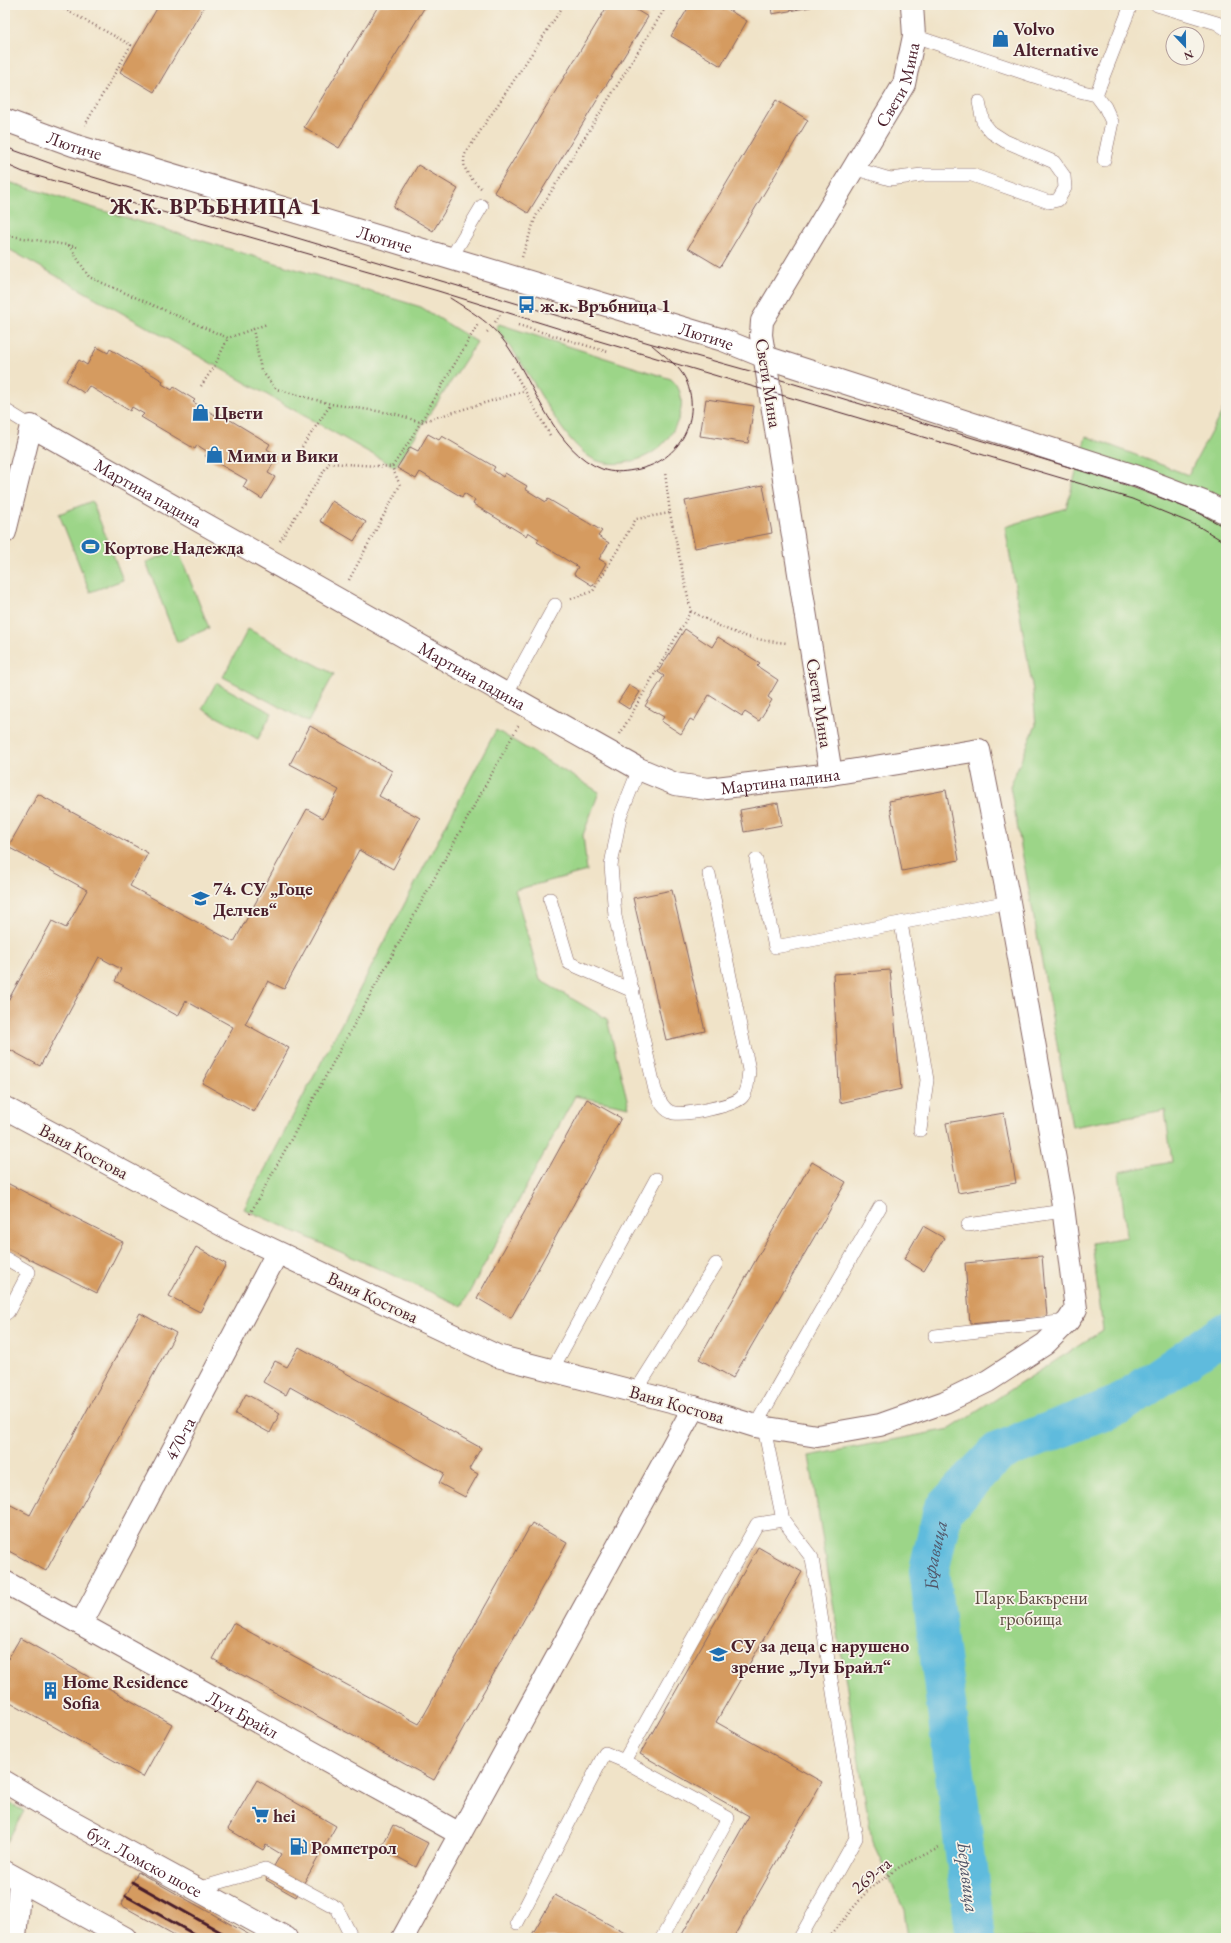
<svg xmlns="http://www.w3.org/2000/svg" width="1231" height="1943" font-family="'EB Garamond',serif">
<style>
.green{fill:#9cd588;stroke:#737a5a}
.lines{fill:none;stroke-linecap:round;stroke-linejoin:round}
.river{stroke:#5fbbdd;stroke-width:40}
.building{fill:#d59b60}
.lane-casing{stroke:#846462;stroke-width:14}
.street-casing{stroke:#846462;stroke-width:24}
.primary-casing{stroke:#846462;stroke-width:24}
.path{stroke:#846462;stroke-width:2.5;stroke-dasharray:1 3;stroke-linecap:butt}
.lane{stroke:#fff;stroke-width:13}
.street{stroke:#fff;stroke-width:22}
.primary{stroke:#fff;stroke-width:22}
.tram{stroke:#4a1f2b;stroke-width:1}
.rail{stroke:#4a1f2b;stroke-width:3}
.labels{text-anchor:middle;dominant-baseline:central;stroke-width:3.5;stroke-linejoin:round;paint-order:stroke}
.poi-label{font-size:18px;font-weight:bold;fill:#4a1f2b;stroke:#f7f3e8;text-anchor:start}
.street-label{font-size:18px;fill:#4a1f2b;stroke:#f7f3e8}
.park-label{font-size:18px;fill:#5e4c42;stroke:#f7f3e8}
.water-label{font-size:19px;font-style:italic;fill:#515669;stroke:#f7f3e8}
.district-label{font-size:22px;font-weight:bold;letter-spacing:1px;fill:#4a1f2b;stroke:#f7f3e8}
</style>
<rect width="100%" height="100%" fill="#f7f3e8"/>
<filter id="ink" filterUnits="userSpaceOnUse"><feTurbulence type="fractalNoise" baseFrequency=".025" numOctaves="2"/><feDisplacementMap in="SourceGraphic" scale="8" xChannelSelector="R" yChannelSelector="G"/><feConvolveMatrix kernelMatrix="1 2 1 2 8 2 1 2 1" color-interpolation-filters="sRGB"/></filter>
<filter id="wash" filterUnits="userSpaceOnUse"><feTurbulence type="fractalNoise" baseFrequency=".012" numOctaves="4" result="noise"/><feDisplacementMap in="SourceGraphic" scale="16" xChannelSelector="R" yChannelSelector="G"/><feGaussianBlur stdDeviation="0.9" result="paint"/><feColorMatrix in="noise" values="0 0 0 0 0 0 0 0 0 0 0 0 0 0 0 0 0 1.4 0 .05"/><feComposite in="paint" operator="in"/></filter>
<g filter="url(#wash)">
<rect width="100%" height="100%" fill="#f0e3c8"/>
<!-- green -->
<g class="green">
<path d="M 5,181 L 421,307 L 477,342 L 395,467 L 5,247 Z"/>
<path d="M 499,324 L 671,379 C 691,396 679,427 663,444 C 646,462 609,471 588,456 C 566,439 554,416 540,394 C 527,371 513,349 496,328 Z"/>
<path d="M 1226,404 L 1226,1938 L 908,1938 L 904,1910 L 872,1841 L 809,1456 L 950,1429 L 1103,1330 L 1092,1243 L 1127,1237 L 1119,1172 L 1172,1162 L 1165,1110 L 1072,1127 L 1010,786 L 1036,725 L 1033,691 L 1005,527 L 1066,508 L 1086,436 L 1188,475 Z"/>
<path d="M 92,501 L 123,580 L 90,592 L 59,514 Z"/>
<path d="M 178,550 L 209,628 L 177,642 L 146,562 Z"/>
<path d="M 248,629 L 334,674 L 308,722 L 223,677 Z"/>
<path d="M 216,683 L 272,713 L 258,739 L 202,709 Z"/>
<path d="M 496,730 L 599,792 L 583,835 L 587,871 L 515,890 L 540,980 L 607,1019 L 629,1107 L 575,1096 L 462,1306 L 244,1209 Z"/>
<path d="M 5,1801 L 24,1811 L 6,1844 L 5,1844 Z"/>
</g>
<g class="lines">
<!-- river -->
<path class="river" id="s1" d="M 976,1938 L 929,1571 L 943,1510 L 998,1452 L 1119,1405 L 1226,1332"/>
</g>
<g id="blocks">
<!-- building -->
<g class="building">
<path d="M 159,5 L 205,5 L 154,92 L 120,72 Z"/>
<path d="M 379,5 L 426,5 L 339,148 L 304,127 Z"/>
<path d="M 608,5 L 628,5 L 648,17 L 528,213 L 494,192 Z"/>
<path d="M 690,5 L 720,5 L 747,21 L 721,66 L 671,36 Z"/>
<path d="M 771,5 L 810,5 L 811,7 L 772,14 Z"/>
<path d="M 776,100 L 808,120 L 720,267 L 688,248 Z"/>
<path d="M 418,165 L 458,189 L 433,231 L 393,207 Z"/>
<path d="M 97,347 L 108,353 L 110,349 L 163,381 L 162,384 L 172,390 L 174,387 L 195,400 L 193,402 L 215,415 L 217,412 L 270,444 L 267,449 L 277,456 L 268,473 L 275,477 L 262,499 L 243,487 L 247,480 L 205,456 L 208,452 L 197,445 L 195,449 L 141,417 L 144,414 L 132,407 L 130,411 L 89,386 L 84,393 L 66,381 L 79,360 L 87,365 Z"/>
<path d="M 706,399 L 754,406 L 748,443 L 700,436 Z"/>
<path d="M 428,434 L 439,440 L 442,436 L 495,467 L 493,470 L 503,477 L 505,473 L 527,486 L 525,489 L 546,502 L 548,499 L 602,531 L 598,536 L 609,543 L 599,559 L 606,563 L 593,586 L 574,574 L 578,567 L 537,542 L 539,539 L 528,532 L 526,536 L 473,504 L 475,500 L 464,493 L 462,497 L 420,472 L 416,479 L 397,468 L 410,447 L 418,451 Z"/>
<path d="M 763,485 L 772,533 L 695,548 L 685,501 Z"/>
<path d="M 332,501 L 366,522 L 354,541 L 320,521 Z"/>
<path d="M 685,629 L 712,647 L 718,637 L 760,663 L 757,666 L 778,680 L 768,697 L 772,700 L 759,721 L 745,712 L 742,716 L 709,695 L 694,721 L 690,719 L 681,734 L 661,721 L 664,717 L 645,706 L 664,676 L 658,672 Z"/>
<path d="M 629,685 L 640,692 L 629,709 L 618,702 Z"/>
<path d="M 310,726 L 392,771 L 379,796 L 420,818 L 393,869 L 359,850 L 284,989 L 268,981 L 245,1024 L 289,1048 L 254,1112 L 202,1083 L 233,1027 L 186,1001 L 178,1016 L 115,981 L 121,969 L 99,957 L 40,1066 L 5,1047 L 5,1006 L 52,921 L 66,928 L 87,890 L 8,847 L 38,794 L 148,853 L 130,886 L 234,942 L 307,809 L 323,818 L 339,790 L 290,764 Z"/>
<path d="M 946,790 L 959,860 L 902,871 L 889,801 Z"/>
<path d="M 778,803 L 782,825 L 744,832 L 740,810 Z"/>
<path d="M 672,890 L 705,1031 L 666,1040 L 633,898 Z"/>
<path d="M 890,970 L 901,1089 L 840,1103 L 833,974 Z"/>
<path d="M 587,1099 L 621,1118 L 511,1318 L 477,1298 Z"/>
<path d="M 1004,1113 L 1016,1183 L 958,1193 L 946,1123 Z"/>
<path d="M 812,1162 L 846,1182 L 733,1378 L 699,1359 Z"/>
<path d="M 5,1182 L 123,1242 L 97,1293 L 5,1247 Z"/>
<path d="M 923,1226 L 944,1238 L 924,1271 L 904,1259 Z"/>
<path d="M 196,1247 L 226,1264 L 200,1312 L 169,1296 Z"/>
<path d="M 1042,1256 L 1047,1317 L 970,1324 L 965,1263 Z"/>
<path d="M 140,1313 L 176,1333 L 46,1571 L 5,1549 L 5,1502 L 30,1515 Z"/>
<path d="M 299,1347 L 481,1448 L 469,1469 L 478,1474 L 465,1497 L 439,1483 L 444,1473 L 290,1387 L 286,1395 L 263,1382 L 275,1361 L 287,1367 Z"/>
<path d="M 246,1394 L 280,1413 L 270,1433 L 235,1414 Z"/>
<path d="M 532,1523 L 567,1543 L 434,1780 L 213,1659 L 233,1623 L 419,1724 Z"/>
<path d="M 758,1547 L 802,1572 L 716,1722 L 822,1782 L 733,1938 L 680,1938 L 749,1816 L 640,1754 Z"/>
<path d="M 20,1638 L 172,1724 L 143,1777 L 5,1699 L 5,1664 Z"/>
<path d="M 257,1780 L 336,1826 L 296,1897 L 266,1880 L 281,1854 L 266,1845 L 263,1850 L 228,1829 Z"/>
<path d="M 393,1825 L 428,1843 L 416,1867 L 381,1848 Z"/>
<path d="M 138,1872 L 255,1938 L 180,1938 L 121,1905 Z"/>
<path d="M 555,1895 L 634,1938 L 530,1938 Z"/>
</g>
</g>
</g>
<g filter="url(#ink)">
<use href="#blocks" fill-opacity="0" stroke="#846462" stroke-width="1"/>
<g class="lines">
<defs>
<g id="lane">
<path d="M 1157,5 L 1217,23 L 1226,29"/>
<path d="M 914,36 L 1079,91 L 1096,95 L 1105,107 L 1112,122 L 1104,160"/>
<path d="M 1096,95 L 1131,5"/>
<path d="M 853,168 L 890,179 L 922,175 L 972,175 L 1049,202 L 1058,200 L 1065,188 L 1064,176 L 1054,162 L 1005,141 L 991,132 L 983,122 L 979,102"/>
<path d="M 451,258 L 482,206"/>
<path d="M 5,410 L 31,426"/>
<path d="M 507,693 L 555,605"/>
<path d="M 639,769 L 620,817 L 611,865 L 615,916 L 655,1090 C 659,1099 663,1111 674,1113 C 686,1115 734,1106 742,1097 C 748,1090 748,1079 749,1070 L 709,874"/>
<path d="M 756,860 L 775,947 L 1009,902"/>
<path d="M 550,899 L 569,963 L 633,991"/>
<path d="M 901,923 L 927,1080 L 920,1130"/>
<path d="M 968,1225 L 1063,1211"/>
<path d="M 5,1258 L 29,1272 L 8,1312 L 5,1314"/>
<path d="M 935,1336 L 1068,1321"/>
<path d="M 552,1370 L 656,1179"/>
<path d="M 636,1391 L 716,1264"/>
<path d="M 755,1426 L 880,1207"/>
<path d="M 764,1428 L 783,1520 L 812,1558 L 856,1838 L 800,1938"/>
<path d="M 197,1889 L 265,1869 L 337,1908 L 352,1938"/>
<path d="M 517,1923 L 605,1753 L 624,1761"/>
<path d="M 662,1938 L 728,1818 L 624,1761 L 757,1524 L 783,1520"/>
</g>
<g id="street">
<path id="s2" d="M 5,120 L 73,145 L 723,340 L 765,357 L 1138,477 L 1206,503 L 1226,513"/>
<path id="s3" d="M 5,532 L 31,426 L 639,769 L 675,784 L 708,789 L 831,774 L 979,750 L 1009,902 L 1062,1199 L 1076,1309 L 1068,1321 L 1045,1344 L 988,1381 L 945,1402 L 880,1425 L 817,1436 L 755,1426 L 694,1407 L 497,1356 L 239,1234 L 5,1108"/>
<path id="s4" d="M 831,774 L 761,335 L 762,321 L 904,84 L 914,36 L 912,5"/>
<path id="s5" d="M 5,1582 L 460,1834"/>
<path id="s6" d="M 81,1624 L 277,1253"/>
<path d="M 15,1938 L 20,1881"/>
<path d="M 403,1938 L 694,1407"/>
</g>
<g id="primary">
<path id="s7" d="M 5,1782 L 64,1817 L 286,1938"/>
<path d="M 5,1872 L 125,1938"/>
</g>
</defs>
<!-- lane casing -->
<use href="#lane" class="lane-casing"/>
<!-- street casing -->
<use href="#street" class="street-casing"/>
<!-- primary casing -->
<use href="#primary" class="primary-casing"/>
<!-- path -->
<g class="path">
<path d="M 57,5 L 131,45 L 85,125"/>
<path d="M 481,188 C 470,178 461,169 465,154 L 564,5"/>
<path d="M 5,235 L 79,247"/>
<path d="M 69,245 L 89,277 L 228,338 L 267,324"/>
<path d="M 522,257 L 536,216 L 667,5"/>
<path d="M 495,322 L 500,315"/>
<path d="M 518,325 L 608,352"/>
<path d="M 253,329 L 261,370 L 276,389 L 331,404 L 396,414 L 420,422 L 525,391"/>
<path d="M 487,332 L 488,331"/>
<path d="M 512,368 L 551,437"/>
<path d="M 201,386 L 214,367 L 228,338"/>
<path d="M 302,447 L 331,404"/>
<path d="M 670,513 L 691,611 C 727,631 746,640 788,643"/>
<path d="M 280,541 L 329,463 L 392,467"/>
<path d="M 349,580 L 400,485 L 392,467 L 409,442 L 478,324"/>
<path d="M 571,599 L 593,591 L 636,519 L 670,513 L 665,472"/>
<path d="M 620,734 L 691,611"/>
<path d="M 250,1214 L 518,726"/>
<path d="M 828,1938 L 869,1889 L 901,1866 L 941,1847"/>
</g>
<!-- lane -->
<use href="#lane" class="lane"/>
<!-- street -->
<use href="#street" class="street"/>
<!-- primary -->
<use href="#primary" class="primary"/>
<!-- tram -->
<g class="tram">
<path d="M 5,147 L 66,169 L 649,343 L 768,376 L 1135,487 L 1201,514 L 1226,528"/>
<path d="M 5,164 L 23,172 L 438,291 L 599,341 L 1132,499 L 1198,526 L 1226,543"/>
<path d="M 450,298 C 475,314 492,323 509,348 C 535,386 556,452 602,469 C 612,473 623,472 634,470 C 677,464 703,421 686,380 C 680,366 663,355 652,345"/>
</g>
<!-- rail -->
<g class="rail">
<path d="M 132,1882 L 231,1938"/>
<path d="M 126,1896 L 201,1938"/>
</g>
</g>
</g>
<!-- icons -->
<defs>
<symbol id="shop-bare" viewBox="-9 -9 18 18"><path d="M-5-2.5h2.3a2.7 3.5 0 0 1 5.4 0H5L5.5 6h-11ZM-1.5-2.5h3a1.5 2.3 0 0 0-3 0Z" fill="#1f6fb2" stroke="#f7f3e8" stroke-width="2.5" paint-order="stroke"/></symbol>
<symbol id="bus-bare" viewBox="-9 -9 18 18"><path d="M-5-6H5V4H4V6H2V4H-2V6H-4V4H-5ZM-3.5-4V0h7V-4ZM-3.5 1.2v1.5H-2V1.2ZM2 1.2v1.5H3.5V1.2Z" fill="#1f6fb2" stroke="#f7f3e8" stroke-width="2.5" paint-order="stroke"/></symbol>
<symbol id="stadium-bare" viewBox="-9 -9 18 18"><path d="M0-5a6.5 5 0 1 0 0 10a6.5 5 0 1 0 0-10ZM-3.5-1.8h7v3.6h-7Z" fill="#1f6fb2" stroke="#f7f3e8" stroke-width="2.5" paint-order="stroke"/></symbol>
<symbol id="school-bare" viewBox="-9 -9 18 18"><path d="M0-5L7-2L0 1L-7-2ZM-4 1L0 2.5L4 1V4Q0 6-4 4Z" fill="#1f6fb2" stroke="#f7f3e8" stroke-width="2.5" paint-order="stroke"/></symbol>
<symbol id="building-bare" viewBox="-9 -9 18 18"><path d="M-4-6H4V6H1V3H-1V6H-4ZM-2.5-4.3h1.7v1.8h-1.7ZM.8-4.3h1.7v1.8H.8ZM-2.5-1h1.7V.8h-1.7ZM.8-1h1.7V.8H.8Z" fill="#1f6fb2" stroke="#f7f3e8" stroke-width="2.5" paint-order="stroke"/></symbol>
<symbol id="supermarket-bare" viewBox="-9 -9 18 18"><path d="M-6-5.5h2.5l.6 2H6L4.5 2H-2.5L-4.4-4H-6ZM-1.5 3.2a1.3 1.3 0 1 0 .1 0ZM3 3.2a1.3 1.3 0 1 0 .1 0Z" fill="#1f6fb2" stroke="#f7f3e8" stroke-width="2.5" paint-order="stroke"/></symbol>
<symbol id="fuel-bare" viewBox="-9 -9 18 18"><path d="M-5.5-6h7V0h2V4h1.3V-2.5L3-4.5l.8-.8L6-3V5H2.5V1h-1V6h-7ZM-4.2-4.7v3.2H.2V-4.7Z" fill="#1f6fb2" stroke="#f7f3e8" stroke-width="2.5" paint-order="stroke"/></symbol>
</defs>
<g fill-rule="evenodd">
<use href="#shop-bare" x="988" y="26" width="25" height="25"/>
<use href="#bus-bare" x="514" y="292" width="25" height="25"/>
<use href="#shop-bare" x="188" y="400" width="25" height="25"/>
<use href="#shop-bare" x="202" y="442" width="25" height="25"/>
<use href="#stadium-bare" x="78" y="534" width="25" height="25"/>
<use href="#school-bare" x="188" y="886" width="25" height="25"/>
<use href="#school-bare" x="706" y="1642" width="25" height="25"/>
<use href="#building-bare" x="38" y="1678" width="25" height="25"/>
<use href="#supermarket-bare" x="248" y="1802" width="25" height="25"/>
<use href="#fuel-bare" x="286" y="1834" width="25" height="25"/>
</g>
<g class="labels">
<!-- poi labels -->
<g class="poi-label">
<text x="1013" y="28">Volvo<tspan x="1013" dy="21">Alternative</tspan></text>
<text x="540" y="305">ж.к. Връбница 1</text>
<text x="214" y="412">Цвети</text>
<text x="227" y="455">Мими и Вики</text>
<text x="104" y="547">Кортове Надежда</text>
<text x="213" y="888">74. СУ „Гоце<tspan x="213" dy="21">Делчев“</tspan></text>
<text x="731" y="1645">СУ за деца с нарушено<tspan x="731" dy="21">зрение „Луи Брайл“</tspan></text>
<text x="63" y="1681">Home Residence<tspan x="63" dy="21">Sofia</tspan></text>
<text x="273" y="1815">hei</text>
<text x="311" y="1847">Ромпетрол</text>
</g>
<!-- street labels -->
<g class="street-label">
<text stroke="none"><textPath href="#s4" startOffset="732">Свети Мина</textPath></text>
<text stroke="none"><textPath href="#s2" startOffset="74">Лютиче</textPath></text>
<text stroke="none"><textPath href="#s2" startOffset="398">Лютиче</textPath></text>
<text stroke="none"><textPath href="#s2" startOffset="734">Лютиче</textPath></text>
<text transform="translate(769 383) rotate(81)">Свети Мина</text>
<text stroke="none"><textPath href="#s3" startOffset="244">Мартина падина</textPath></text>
<text stroke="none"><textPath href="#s3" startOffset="616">Мартина падина</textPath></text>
<text transform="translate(820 703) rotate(81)">Свети Мина</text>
<text stroke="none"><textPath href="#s3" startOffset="952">Мартина падина</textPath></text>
<text transform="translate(84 1151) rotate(28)">Ваня Костова</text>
<text transform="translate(373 1297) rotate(25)">Ваня Костова</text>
<text transform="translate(677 1404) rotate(16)">Ваня Костова</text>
<text stroke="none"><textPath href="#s6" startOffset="210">470-та</textPath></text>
<text stroke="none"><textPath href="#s5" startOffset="272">Луи Брайл</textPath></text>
<text stroke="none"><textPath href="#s7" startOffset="161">бул. Ломско шосе</textPath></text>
<text transform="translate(871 1875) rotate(-40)">269-та</text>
</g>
<!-- park labels -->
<g class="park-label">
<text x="1031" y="1597">Парк Бакърени<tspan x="1031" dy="21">гробища</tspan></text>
</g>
<!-- water labels -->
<g class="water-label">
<text stroke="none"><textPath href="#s1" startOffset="386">Беравица</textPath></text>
<text transform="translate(968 1877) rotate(83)">Беравица</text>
</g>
<!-- district labels -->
<g class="district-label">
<text x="216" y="206">Ж.К. ВРЪБНИЦА 1</text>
</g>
</g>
<!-- margin -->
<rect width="1231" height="1943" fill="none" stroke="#f7f3e8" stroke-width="20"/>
<!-- north arrow -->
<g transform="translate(1185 46) rotate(158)"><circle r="19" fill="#f7f3e8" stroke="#b29e9c"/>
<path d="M0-3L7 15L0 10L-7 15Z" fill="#1f6fb2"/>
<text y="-6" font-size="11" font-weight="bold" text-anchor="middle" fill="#4a1f2b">N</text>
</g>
</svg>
